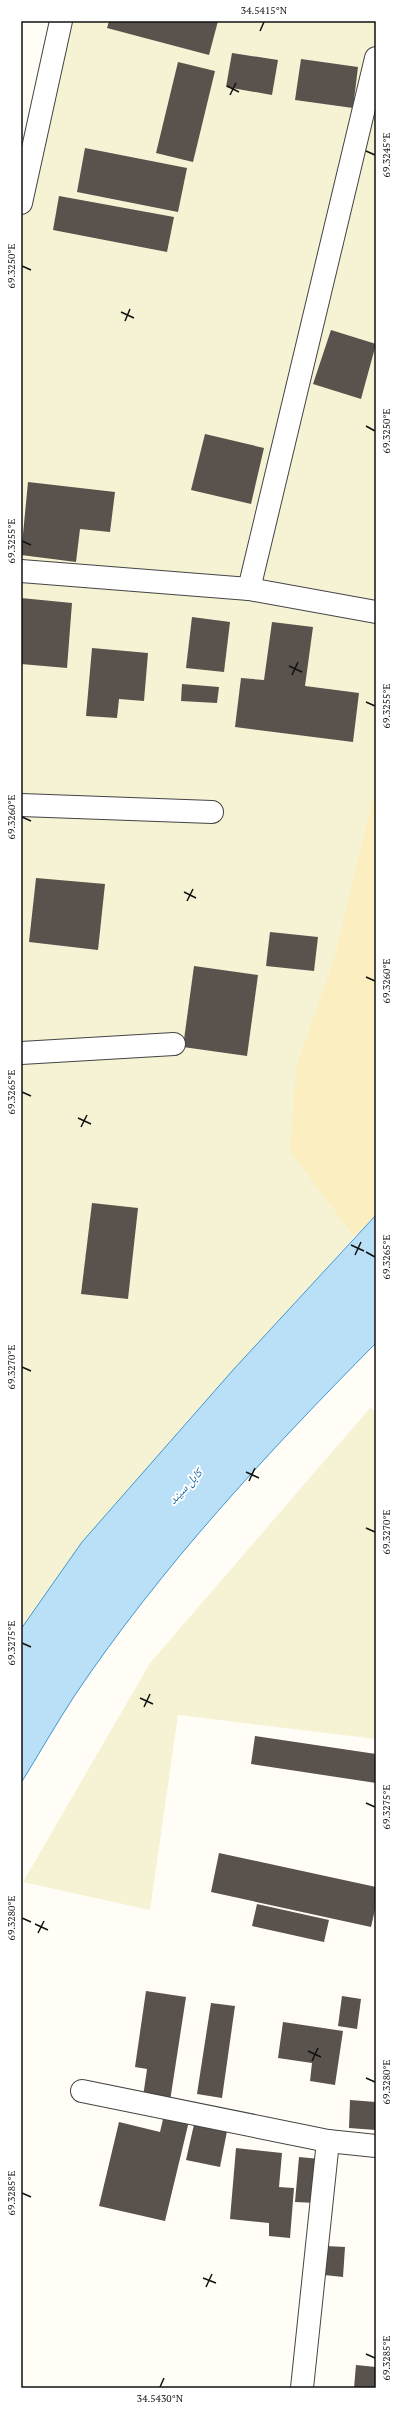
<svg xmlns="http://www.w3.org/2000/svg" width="397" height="2409" font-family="'PT Serif','Noto Naskh Arabic',serif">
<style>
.farmland{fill:#f6f3d4}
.sand{fill:#fbeec1}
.water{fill:#b9e0f7;stroke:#3f96cf}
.building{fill:#5a524d}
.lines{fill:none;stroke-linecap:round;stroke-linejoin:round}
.minor-casing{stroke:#444;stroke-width:24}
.minor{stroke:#fff;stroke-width:22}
.ticks{fill:none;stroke:#111;stroke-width:1.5}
.labels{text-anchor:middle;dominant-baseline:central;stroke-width:4;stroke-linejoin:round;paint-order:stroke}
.water-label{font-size:12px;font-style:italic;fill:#1768a6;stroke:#fff}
.neatline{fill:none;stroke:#111;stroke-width:1.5}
.ticks-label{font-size:10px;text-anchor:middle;fill:#111}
</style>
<rect width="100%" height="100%" fill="#fffdf5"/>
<!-- farmland -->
<g class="farmland">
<path d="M 61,21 L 376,21 L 376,799 L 372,799 L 290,1150 L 354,1237 L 82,1542 L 21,1629 L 21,203 Z"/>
<path d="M 370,1408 L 376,1412 L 376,1739 L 178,1715 L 150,1910 L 23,1882 L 150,1663 Z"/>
</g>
<!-- sand -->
<path class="sand" d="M 372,799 L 376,799 L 376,1215 L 354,1237 L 290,1151 L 296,1068 L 335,956 Z"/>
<!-- water -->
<path class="water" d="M 376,1215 L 376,1343 C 268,1452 161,1567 75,1695 C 56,1724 39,1754 21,1783 L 21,1629 L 82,1542 L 233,1370 Z"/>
<!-- building -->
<g class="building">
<path d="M 109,21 L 218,21 L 209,55 L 107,28 Z"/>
<path d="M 232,53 L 278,60 L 272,95 L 226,87 Z"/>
<path d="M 301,59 L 358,67 L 353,108 L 295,100 Z"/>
<path d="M 178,62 L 215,71 L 193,162 L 156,153 Z"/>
<path d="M 85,148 L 187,168 L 178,212 L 77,192 Z"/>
<path d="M 59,196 L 174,217 L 167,252 L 53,230 Z"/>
<path d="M 331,330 L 376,344 L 361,399 L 313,384 Z"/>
<path d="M 205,434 L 264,448 L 251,504 L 191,490 Z"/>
<path d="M 28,482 L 115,492 L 110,532 L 80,529 L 76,562 L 21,555 Z"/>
<path d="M 21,598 L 72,603 L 67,668 L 21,664 Z"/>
<path d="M 192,617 L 230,622 L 224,672 L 186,668 Z"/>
<path d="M 272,622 L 313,627 L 305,686 L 359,693 L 353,742 L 235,727 L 241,678 L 264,680 Z"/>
<path d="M 92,648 L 148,653 L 144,701 L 119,699 L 117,718 L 86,716 Z"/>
<path d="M 182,684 L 219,687 L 217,703 L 181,701 Z"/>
<path d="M 36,878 L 105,884 L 98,950 L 29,942 Z"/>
<path d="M 270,932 L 318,937 L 314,971 L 266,966 Z"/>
<path d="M 194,966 L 258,975 L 247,1056 L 183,1047 Z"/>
<path d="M 92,1203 L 138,1208 L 128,1299 L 81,1294 Z"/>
<path d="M 255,1736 L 376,1754 L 376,1783 L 251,1764 Z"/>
<path d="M 219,1853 L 376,1887 L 376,1905 L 371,1927 L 211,1892 Z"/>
<path d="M 257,1904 L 329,1920 L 324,1942 L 252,1926 Z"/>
<path d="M 146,1991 L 186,1997 L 170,2101 L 143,2097 L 147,2069 L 135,2067 Z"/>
<path d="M 342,1996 L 361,1999 L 357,2029 L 338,2026 Z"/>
<path d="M 211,2003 L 235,2006 L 222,2098 L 197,2094 Z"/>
<path d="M 283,2022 L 343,2031 L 335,2085 L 310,2081 L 312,2063 L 278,2058 Z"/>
<path d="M 350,2100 L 376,2102 L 376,2130 L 349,2128 Z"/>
<path d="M 164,2115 L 189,2121 L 165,2221 L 99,2206 L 119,2122 L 160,2132 Z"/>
<path d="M 195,2120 L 228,2126 L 220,2167 L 186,2160 Z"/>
<path d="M 236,2148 L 282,2153 L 279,2187 L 294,2188 L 290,2238 L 269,2236 L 269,2223 L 230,2219 Z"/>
<path d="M 299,2157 L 320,2159 L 316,2203 L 295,2202 Z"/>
<path d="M 326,2246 L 345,2247 L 343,2277 L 324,2275 Z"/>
<path d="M 356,2365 L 376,2367 L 376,2388 L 354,2388 Z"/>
</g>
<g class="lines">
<defs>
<g id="minor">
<path d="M 21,203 L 61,21"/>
<path d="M 21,571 L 249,589 L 376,612"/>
<path d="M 249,589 L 376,58"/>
<path d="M 21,805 L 212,812"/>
<path d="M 21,1053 L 174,1044"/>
<path d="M 82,2091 L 328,2141 L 376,2146"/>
<path d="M 302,2388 L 328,2141"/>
</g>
</defs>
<!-- minor casing -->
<use href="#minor" class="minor-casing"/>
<!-- minor -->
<use href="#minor" class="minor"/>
</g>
<!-- ticks -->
<path class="ticks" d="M 260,31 L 264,22M 227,86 L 239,92M 230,95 L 236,83M 366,151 L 375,155M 22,266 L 31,270M 121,312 L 134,318M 125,321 L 130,309M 366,426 L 375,431M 22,541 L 31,545M 289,666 L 302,672M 292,675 L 298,662M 366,702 L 375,706M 22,817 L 31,821M 184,892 L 196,898M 187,901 L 193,889M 366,977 L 375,981M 22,1092 L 31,1096M 78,1118 L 91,1124M 81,1127 L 87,1115M 351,1245 L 364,1251M 366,1252 L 375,1257M 355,1255 L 361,1242M 22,1367 L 31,1371M 246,1472 L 259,1478M 249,1481 L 255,1468M 366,1528 L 375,1532M 22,1643 L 31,1647M 140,1698 L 153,1704M 144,1707 L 150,1694M 366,1803 L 375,1807M 22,1918 L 31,1922M 35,1924 L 48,1930M 38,1933 L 44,1921M 308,2051 L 321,2057M 312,2061 L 318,2048M 366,2078 L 375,2082M 22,2193 L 31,2197M 203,2278 L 216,2283M 206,2287 L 212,2274M 366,2354 L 375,2358M 160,2387 L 164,2378"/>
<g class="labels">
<!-- water labels -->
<g class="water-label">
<text transform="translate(185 1486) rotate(-47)">کابل سيند</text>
</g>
</g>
<!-- border -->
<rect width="397" height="2409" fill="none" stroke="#ffffff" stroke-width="44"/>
<rect x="22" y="22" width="353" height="2365" class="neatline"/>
<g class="ticks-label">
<text x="264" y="14">34.5415°N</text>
<text transform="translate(386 155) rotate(-90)" y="4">69.3245°E</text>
<text transform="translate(11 266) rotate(-90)" y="4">69.3250°E</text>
<text transform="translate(386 431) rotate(-90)" y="4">69.3250°E</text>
<text transform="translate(11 541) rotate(-90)" y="4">69.3255°E</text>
<text transform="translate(386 706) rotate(-90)" y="4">69.3255°E</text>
<text transform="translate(11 817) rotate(-90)" y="4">69.3260°E</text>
<text transform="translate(386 981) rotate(-90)" y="4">69.3260°E</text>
<text transform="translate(11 1092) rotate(-90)" y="4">69.3265°E</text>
<text transform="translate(386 1257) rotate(-90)" y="4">69.3265°E</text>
<text transform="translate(11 1367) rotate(-90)" y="4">69.3270°E</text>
<text transform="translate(386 1532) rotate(-90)" y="4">69.3270°E</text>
<text transform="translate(11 1643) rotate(-90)" y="4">69.3275°E</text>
<text transform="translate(386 1807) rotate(-90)" y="4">69.3275°E</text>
<text transform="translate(11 1918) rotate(-90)" y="4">69.3280°E</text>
<text transform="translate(386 2082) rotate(-90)" y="4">69.3280°E</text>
<text transform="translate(11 2193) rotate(-90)" y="4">69.3285°E</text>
<text transform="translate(386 2358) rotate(-90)" y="4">69.3285°E</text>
<text x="160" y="2402">34.5430°N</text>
</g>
</svg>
